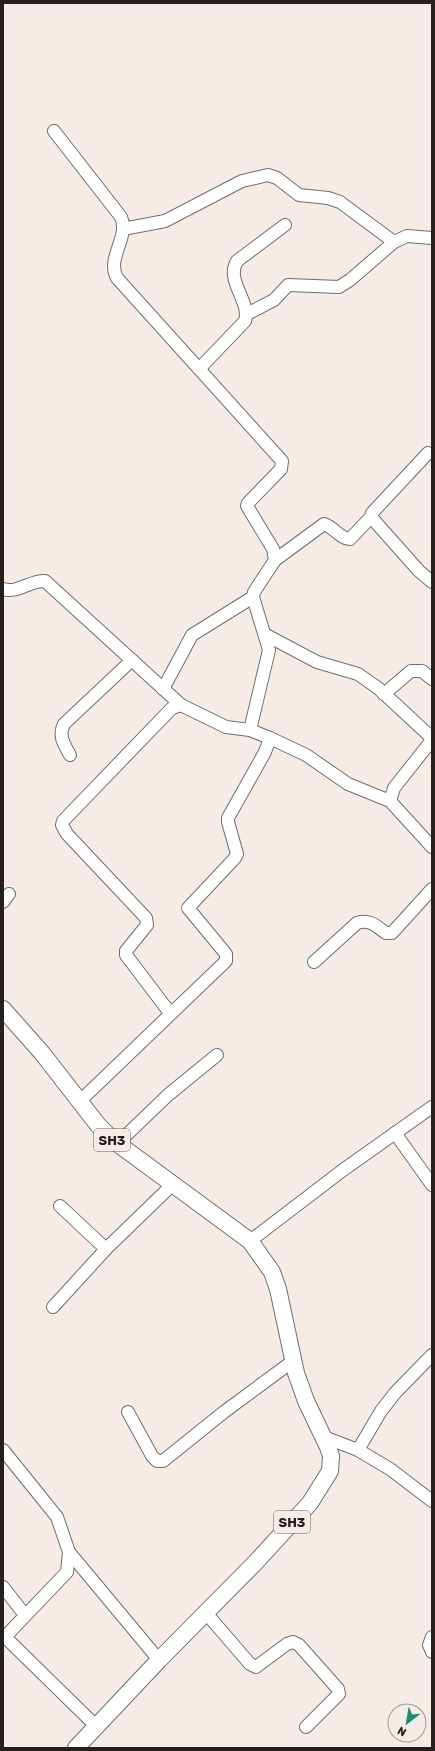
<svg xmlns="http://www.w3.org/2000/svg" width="435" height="1751" font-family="Rubik,sans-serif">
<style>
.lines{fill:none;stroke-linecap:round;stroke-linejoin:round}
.minor-casing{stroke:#746d67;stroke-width:14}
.major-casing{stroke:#746d67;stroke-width:18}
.minor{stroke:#fff;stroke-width:12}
.major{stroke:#fff;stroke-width:16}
.labels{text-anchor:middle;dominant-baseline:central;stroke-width:4;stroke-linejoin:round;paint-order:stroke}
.shield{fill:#f5ece7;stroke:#635d5a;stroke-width:1}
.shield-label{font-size:13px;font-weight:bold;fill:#24201e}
</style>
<rect width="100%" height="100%" fill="#f5ece7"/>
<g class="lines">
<defs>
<g id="minor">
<path d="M 54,131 L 121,217 C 130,237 106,258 117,278 L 282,461 L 281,469 L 248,503 L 247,506 L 273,549 L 275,560 L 254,592 L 253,597 L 269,650 L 250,730"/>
<path d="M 123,229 L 165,221 L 242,181 L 268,175 L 277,178 L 299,195 L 328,198 L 340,202 L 394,242"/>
<path d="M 247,314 L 274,300 L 288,285 L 339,287 L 350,280 L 394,242 L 407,236 L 432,238"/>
<path d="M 199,369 L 245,321 C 251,301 225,281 237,261 L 285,225"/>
<path d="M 428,453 L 372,513 L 371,517 L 419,571 L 432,582"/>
<path d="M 275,560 L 324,524 C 334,527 340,539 350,539 L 371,517"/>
<path d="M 3,589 C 18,594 30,580 45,581 L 181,705"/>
<path d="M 266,635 L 317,662 L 358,674 L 378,688 L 432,738"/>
<path d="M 163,689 L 192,635 L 253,597"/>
<path d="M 384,694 L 411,671 L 422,671 L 432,679"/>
<path d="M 432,740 L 394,788 L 390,801 L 432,847"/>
<path d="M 70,755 C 64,744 58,736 64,724 L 132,660"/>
<path d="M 3,902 L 9,894"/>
<path d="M 314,962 L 357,923 C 370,919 376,926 386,933 L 392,933 L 432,889"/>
<path d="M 170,1013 L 126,955 L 126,951 L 147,925 L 146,918 L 67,834 L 62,825 L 63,821 L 172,708 L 181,705 L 226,727 L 250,730 L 270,738 L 306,755 L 348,784 L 390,801"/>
<path d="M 80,1101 L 226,961 L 226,954 L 188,908 L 235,858 L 237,854 L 228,822 L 228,818 L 265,752 L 270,738"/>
<path d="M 395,1133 L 432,1185"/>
<path d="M 117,1144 L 168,1095 L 217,1055"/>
<path d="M 60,1206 L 106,1249"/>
<path d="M 250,1241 L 343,1170 L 432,1107"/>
<path d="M 53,1307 L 106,1249 L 173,1184"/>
<path d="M 128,1412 L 152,1456 L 157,1461 L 163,1461 L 224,1412 L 293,1361"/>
<path d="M 324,1437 L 358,1450 L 390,1469 L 432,1501"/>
<path d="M 3,1450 L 57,1517 L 69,1552 L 67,1572 L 3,1639"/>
<path d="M 358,1450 L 381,1411 L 395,1393 L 432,1355"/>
<path d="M 69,1552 L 159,1660"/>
<path d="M 3,1587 L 25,1615"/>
<path d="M 206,1613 L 250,1664 L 256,1667 L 287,1644 L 293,1642 L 299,1645 L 338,1689 L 339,1694 L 306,1727"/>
<path d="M 5,1637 L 96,1726"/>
<path d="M 432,1637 L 429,1645 L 432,1652"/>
</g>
<path id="major" d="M 3,1009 L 42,1053 L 98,1125 L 114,1141 L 250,1241 L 272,1272 L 278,1289 L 296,1373 L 306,1401 L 328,1447 L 331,1456 L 330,1471 L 310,1503 L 254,1564 L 159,1660 L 76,1748"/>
</defs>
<!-- minor casing -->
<use href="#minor" class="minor-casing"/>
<!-- major casing -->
<use href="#major" class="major-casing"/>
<!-- minor -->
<use href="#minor" class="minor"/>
<!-- major -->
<use href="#major" class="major"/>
</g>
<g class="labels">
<!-- shield labels -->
<g class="shield">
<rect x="94" y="1129" width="36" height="22" rx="3"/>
<rect x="274" y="1511" width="36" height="22" rx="3"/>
</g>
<g class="shield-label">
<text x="112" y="1140">SH3</text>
<text x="292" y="1522">SH3</text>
</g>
</g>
<!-- border -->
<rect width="435" height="1751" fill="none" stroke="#24201e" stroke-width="8"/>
<!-- north arrow -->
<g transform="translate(407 1723) rotate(211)"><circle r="19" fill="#f5ece7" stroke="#a19a97"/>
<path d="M0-3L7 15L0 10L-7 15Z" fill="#148f74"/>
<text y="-6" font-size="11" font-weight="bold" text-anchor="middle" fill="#24201e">N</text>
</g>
</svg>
